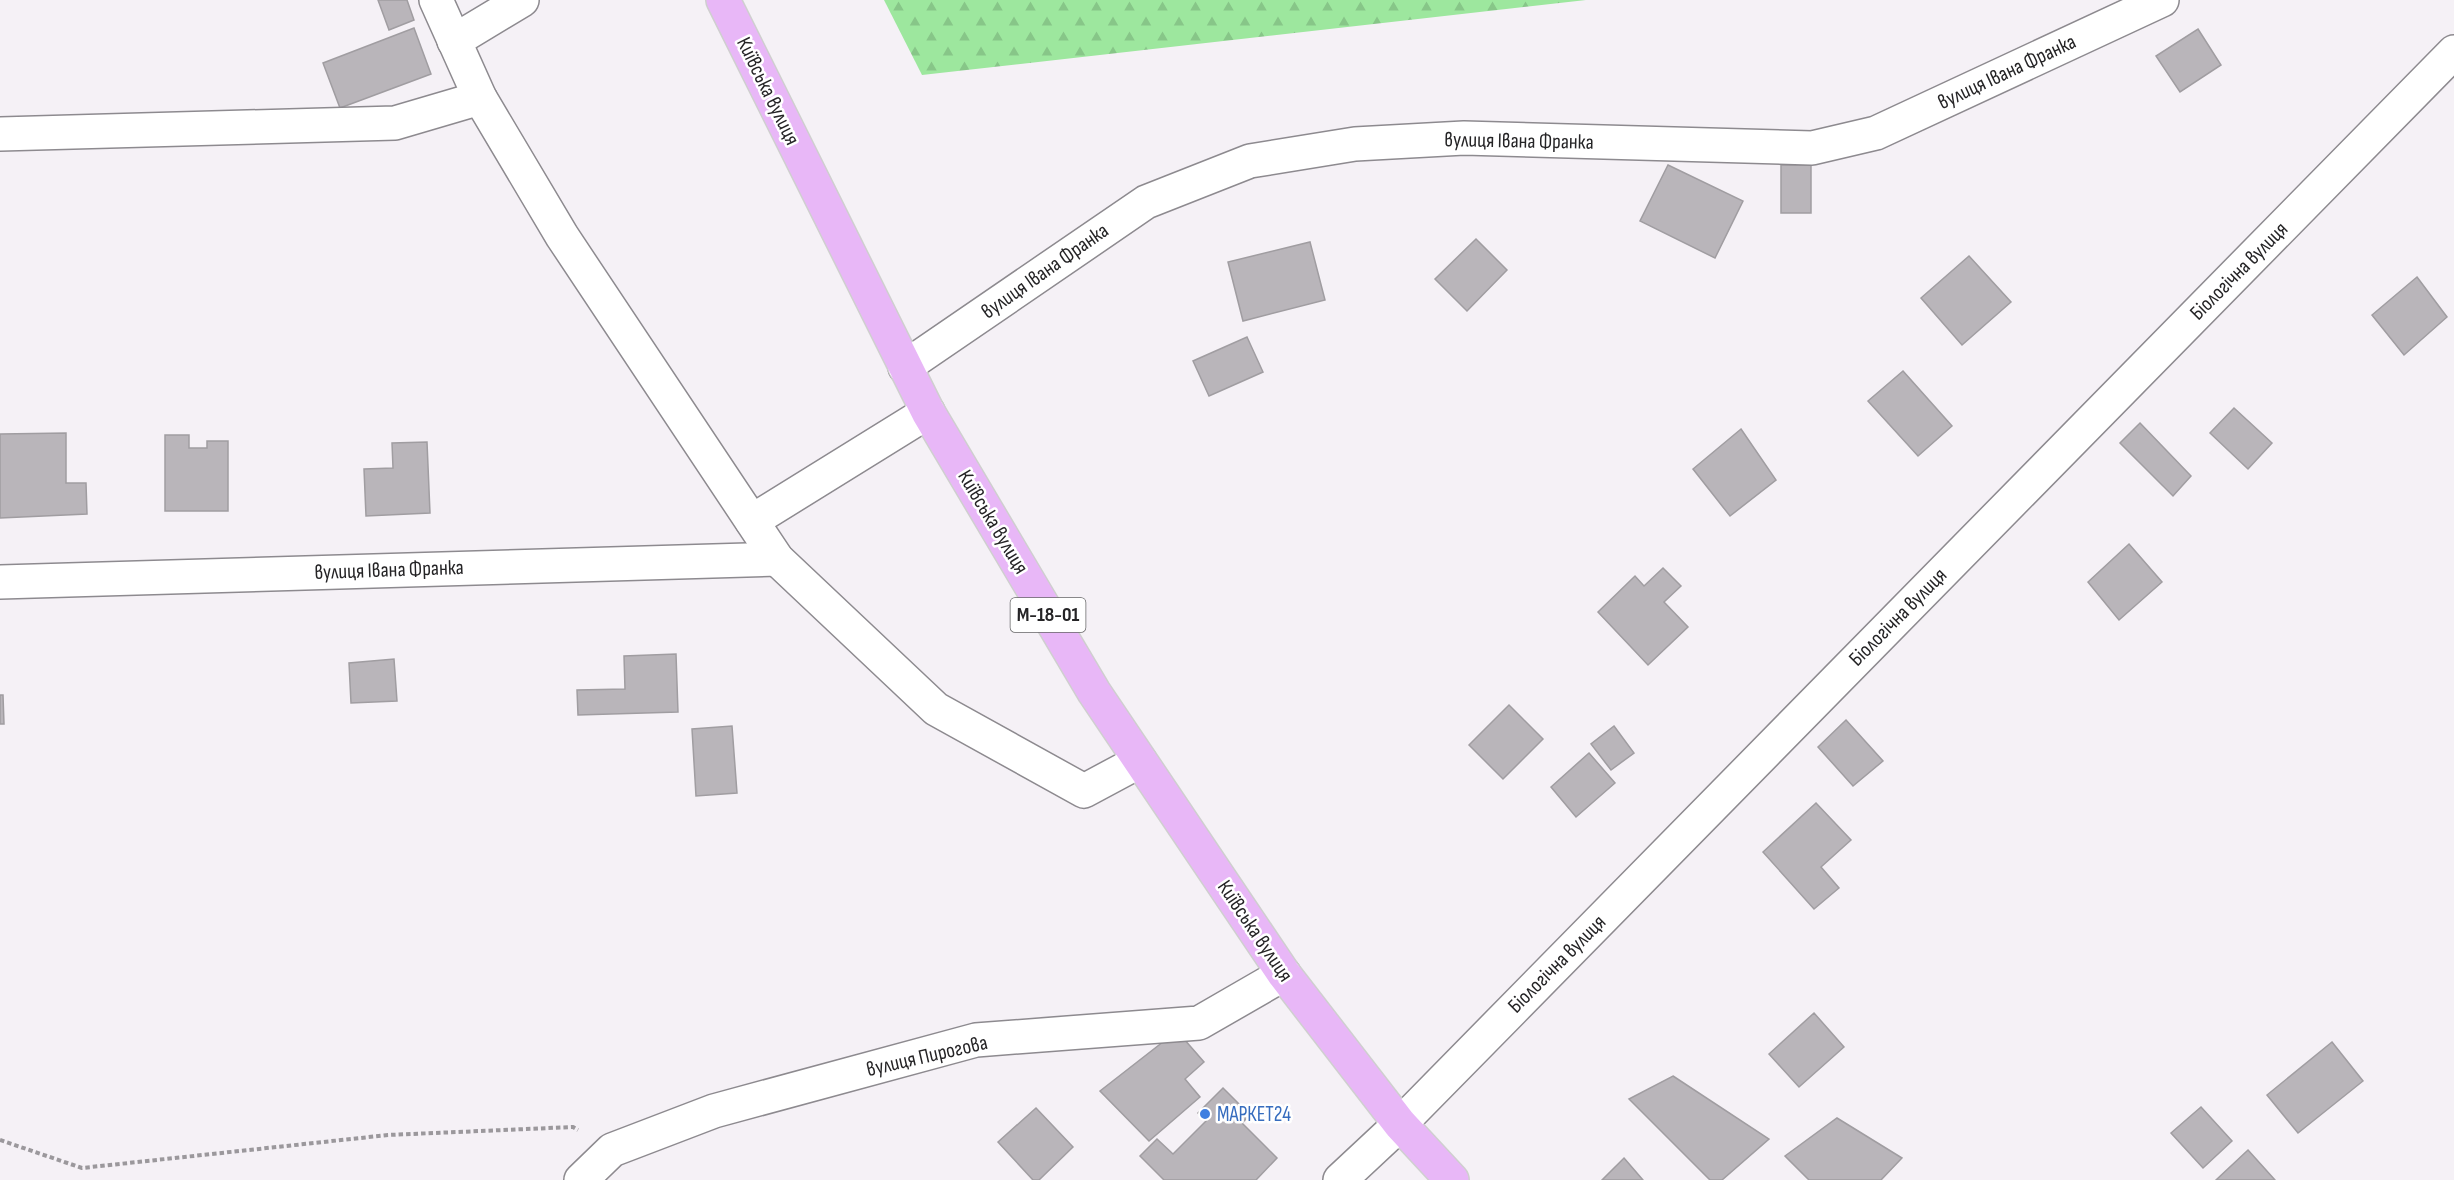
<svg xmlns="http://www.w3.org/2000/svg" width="2454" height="1180" font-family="'Sofia Sans Condensed',sans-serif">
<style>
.forest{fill:url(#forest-firs)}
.building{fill:#b9b5ba;stroke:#a09da1;stroke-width:1.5}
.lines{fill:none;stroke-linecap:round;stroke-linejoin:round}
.street-casing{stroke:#8d8a8f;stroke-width:36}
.highway-casing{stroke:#cfcfcf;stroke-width:36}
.path{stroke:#9b989c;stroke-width:4;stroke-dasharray:4.5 3;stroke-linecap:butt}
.street{stroke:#fff;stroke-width:33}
.highway{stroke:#e8b7f7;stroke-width:33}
.shop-dot{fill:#3f7fe0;stroke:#fff;stroke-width:2}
.labels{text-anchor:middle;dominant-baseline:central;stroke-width:5;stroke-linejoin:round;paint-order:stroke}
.shield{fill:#fff;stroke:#666667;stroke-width:1.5}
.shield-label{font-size:20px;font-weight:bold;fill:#252426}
.street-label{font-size:21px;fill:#252426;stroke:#fff}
.shop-label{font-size:21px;fill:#366cbe;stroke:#fff;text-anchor:start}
</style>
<defs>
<pattern id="forest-firs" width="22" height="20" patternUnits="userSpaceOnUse" patternTransform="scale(1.5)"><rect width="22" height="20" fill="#9de79e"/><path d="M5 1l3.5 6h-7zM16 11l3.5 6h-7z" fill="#87c688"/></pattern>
</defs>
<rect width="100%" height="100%" fill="#f5f1f6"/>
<!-- forest -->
<path class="forest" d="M 884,0 L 1586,0 L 922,75 Z"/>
<!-- building -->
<g class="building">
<path d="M 378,0 L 407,0 L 414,20 L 389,30 Z"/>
<path d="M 414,28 L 431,74 L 340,108 L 323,63 Z"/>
<path d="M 2198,29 L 2221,65 L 2180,92 L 2156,56 Z"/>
<path d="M 1668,165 L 1743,201 L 1715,258 L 1640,221 Z"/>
<rect x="1781" y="165" width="30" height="48"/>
<path d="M 1476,239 L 1507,270 L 1467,311 L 1435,279 Z"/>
<path d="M 1310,242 L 1325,300 L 1243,321 L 1228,262 Z"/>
<path d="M 1969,256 L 2011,302 L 1962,345 L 1921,298 Z"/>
<path d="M 2417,277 L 2447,317 L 2404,355 L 2372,315 Z"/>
<path d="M 1247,337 L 1263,372 L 1209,396 L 1193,361 Z"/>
<path d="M 1903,371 L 1952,426 L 1918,456 L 1868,401 Z"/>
<path d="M 2234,408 L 2272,443 L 2248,469 L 2210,433 Z"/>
<path d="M 2140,423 L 2191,476 L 2173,496 L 2120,443 Z"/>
<path d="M 1741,429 L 1776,480 L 1730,516 L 1693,469 Z"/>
<path d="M 66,433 L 66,483 L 86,483 L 87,514 L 0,518 L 0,434 Z"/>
<path d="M 165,435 L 189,435 L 189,448 L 207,448 L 207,441 L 228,441 L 228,511 L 165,511 Z"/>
<path d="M 427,442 L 430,513 L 366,516 L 364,469 L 393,468 L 392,443 Z"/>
<path d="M 2129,544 L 2162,582 L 2119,620 L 2088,582 Z"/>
<path d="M 1663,568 L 1681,586 L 1664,602 L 1688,627 L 1648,665 L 1598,612 L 1635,576 L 1644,586 Z"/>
<path d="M 676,654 L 678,712 L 578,715 L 577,690 L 625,689 L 624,656 Z"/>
<path d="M 394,659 L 397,701 L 351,703 L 349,663 Z"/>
<path d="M 0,695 L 3,695 L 4,724 L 0,724 Z"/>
<path d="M 1509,705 L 1543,739 L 1503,779 L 1469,745 Z"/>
<path d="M 1846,720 L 1883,761 L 1853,786 L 1818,747 Z"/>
<path d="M 732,726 L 737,793 L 696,796 L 692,729 Z"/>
<path d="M 1614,726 L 1634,753 L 1611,770 L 1591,744 Z"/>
<path d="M 1589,753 L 1615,783 L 1576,817 L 1551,787 Z"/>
<path d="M 1816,803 L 1851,840 L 1821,867 L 1839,888 L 1814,909 L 1763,852 Z"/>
<path d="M 1814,1013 L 1844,1047 L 1799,1087 L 1769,1054 Z"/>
<path d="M 1177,1031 L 1204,1062 L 1185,1079 L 1200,1097 L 1149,1141 L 1100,1091 Z"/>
<path d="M 2332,1042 L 2363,1081 L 2298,1133 L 2267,1095 Z"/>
<path d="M 1673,1076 L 1769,1139 L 1722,1180 L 1710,1180 L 1629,1099 Z"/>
<path d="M 1223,1088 L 1250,1115 L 1242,1123 L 1277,1158 L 1256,1180 L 1164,1180 L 1140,1156 L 1157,1139 L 1173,1154 L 1206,1121 L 1198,1113 Z"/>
<path d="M 2201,1107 L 2232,1141 L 2203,1168 L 2171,1133 Z"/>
<path d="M 1036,1108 L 1073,1147 L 1039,1180 L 1033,1180 L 998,1142 Z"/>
<path d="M 1837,1118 L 1902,1158 L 1881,1180 L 1809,1180 L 1785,1156 Z"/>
<path d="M 2248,1150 L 2275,1180 L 2216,1180 Z"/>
<path d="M 1624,1158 L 1643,1180 L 1602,1180 Z"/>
</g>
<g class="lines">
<defs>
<g id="street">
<path d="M 436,0 L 480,98 L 562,236 L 777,559 L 936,709 L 1084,791 L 1140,761"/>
<path d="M 454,41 L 522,0"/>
<path d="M 0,134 L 395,123 L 480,98"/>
<path d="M 905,367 L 1146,202 L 1250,161 L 1355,144 L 1464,138 L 1812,148 L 1876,133 L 2162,0"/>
<path d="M 752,521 L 928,412"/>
<path d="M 0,582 L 777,559"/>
<path d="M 581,1180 L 612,1150 L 714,1111 L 976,1040 L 1199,1023 L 1284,974"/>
<path d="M 1340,1180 L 1400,1124 L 2454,52"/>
</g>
<path id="highway" d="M 723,0 L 928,412 L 1094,692 L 1284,974 L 1400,1124 L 1452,1180"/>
</defs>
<!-- street casing -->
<use href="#street" class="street-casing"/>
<!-- highway casing -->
<use href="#highway" class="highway-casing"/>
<!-- path -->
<path class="path" d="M 0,1140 L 82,1168 L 388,1135 L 573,1127 L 578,1130"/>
<!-- street -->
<use href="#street" class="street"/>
<!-- highway -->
<use href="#highway" class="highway"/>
</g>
<!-- markers -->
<circle class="shop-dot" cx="1205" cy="1114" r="6"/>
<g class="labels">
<!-- shield labels -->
<rect class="shield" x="1010.5" y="598" width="75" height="34" rx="4.5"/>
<g class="shield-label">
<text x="1048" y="615">М-18-01</text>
</g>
<!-- street labels -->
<g class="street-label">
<text transform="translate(2007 72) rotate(-25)">вулиця Івана Франка</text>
<text transform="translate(768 91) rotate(64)">Київська вулиця</text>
<text transform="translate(1519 141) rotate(1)">вулиця Івана Франка</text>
<text transform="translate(1045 271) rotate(-35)">вулиця Івана Франка</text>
<text transform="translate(2239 271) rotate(-45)">Біологічна вулиця</text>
<text transform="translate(993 522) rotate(59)">Київська вулиця</text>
<text transform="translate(389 570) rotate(-2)">вулиця Івана Франка</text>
<text transform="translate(1898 617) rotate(-45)">Біологічна вулиця</text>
<text transform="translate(1255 931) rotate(56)">Київська вулиця</text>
<text transform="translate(1557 964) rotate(-45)">Біологічна вулиця</text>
<text transform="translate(927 1056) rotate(-13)">вулиця Пирогова</text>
</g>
<!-- shop labels -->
<g class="shop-label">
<text x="1217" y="1114">МАРКЕТ24</text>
</g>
</g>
</svg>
